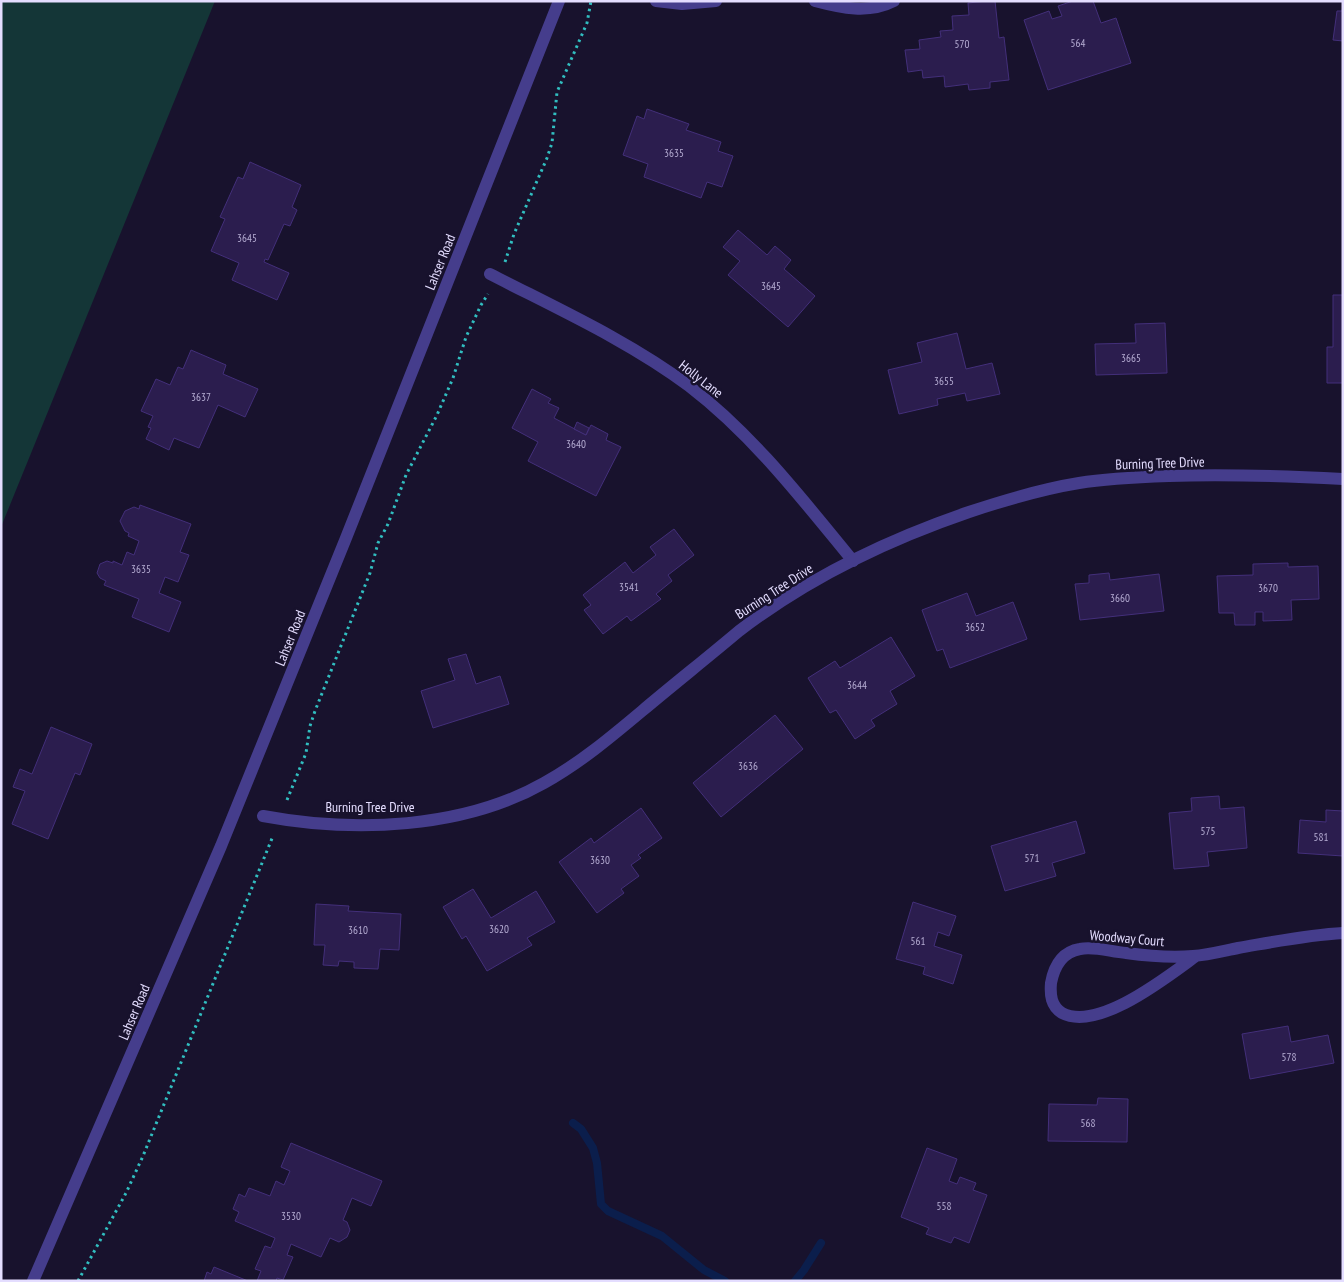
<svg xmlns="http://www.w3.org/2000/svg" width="1344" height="1282" font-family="'PT Sans Narrow',sans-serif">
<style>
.green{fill:#143637}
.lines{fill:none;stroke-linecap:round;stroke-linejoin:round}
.stream{stroke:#0b1e4c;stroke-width:8}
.building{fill:#2b1d4e;stroke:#432f7a}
.path{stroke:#31bec0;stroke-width:3;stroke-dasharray:2.5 4;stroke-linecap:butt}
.minor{stroke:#453d8c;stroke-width:12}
.labels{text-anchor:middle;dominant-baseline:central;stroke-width:5;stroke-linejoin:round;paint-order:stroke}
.number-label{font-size:11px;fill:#b6add3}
.street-label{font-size:14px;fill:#e4ddff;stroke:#18122d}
</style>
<rect width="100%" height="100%" fill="#18122d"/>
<!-- green -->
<path class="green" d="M 1,1 L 215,1 L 1,527 Z"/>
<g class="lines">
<!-- stream -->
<g class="stream">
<path d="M 573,1123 L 581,1129 L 593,1148 L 597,1163 L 601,1204 L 608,1211 L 662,1236 L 704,1270 L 725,1281"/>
<path d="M 795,1281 L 804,1270 L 821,1243"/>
</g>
</g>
<!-- building -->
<g class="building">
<path d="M 987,1 L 995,1 L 999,38 L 1004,37 L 1009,80 L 990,82 L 990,88 L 969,90 L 968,84 L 945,87 L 944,76 L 923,78 L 922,70 L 908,72 L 905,50 L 920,49 L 919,40 L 941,37 L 940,31 L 953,30 L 952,16 L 969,15 L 968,3 Z"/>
<path d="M 1073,1 L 1093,1 L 1101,23 L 1116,18 L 1131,63 L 1048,90 L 1024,20 L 1049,11 L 1052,19 L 1062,16 L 1058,6 Z"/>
<path d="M 1343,6 L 1343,41 L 1333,40 L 1337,11 L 1342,11 Z"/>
<path d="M 647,109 L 689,124 L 686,130 L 721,142 L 718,151 L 733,156 L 722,187 L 707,182 L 701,198 L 644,177 L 648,164 L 623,155 L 637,116 L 644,119 Z"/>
<path d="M 250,162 L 301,185 L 292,207 L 297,210 L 290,226 L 284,224 L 268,260 L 265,259 L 264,262 L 289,273 L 277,300 L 232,280 L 239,263 L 211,251 L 225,219 L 220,217 L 238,177 L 243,179 Z"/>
<path d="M 738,230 L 767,255 L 775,246 L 791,260 L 784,269 L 815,296 L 788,327 L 728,275 L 740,261 L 723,247 Z"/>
<path d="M 1333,295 L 1343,295 L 1343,383 L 1327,383 L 1327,347 L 1333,347 Z"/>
<path d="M 1165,323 L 1167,373 L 1096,375 L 1095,344 L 1136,343 L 1135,324 Z"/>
<path d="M 957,333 L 966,369 L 992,363 L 1000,394 L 967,401 L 965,393 L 937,399 L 938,405 L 899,414 L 888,370 L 922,362 L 917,343 Z"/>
<path d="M 191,350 L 226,365 L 223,374 L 258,389 L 245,417 L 218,405 L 199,448 L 174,438 L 169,450 L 146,439 L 151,428 L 148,427 L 153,416 L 141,411 L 156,379 L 170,385 L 178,367 L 183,369 Z"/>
<path d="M 532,389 L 551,399 L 548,403 L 559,408 L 554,418 L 586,435 L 591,425 L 608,434 L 606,440 L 621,447 L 596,496 L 528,461 L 538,442 L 512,428 Z"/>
<path d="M 577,422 L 589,428 L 586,435 L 574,429 Z"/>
<path d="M 140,505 L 191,524 L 180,552 L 189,555 L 178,582 L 165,577 L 159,593 L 181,602 L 169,632 L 132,617 L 139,599 L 104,585 L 106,581 L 100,578 L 97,573 L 100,564 L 107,561 L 113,563 L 113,561 L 122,565 L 127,552 L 134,555 L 139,541 L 128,536 L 129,533 L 125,531 L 120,521 L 125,511 L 134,507 L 139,509 Z"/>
<path d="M 674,529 L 694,555 L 668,575 L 672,581 L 656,594 L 661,599 L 631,621 L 627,616 L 603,634 L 584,610 L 591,605 L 583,595 L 625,562 L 633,573 L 656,555 L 650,547 Z"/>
<path d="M 1288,563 L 1288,567 L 1318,566 L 1319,599 L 1291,600 L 1292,620 L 1263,621 L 1263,612 L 1255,612 L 1255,625 L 1235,625 L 1234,613 L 1219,613 L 1217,576 L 1253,575 L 1253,564 Z"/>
<path d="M 1109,573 L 1110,580 L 1159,574 L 1164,611 L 1080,620 L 1075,584 L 1089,583 L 1089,575 Z"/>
<path d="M 967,593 L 976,616 L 1013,602 L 1027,639 L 950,668 L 943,649 L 937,651 L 922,610 Z"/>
<path d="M 891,637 L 915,676 L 890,691 L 897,704 L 871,720 L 875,726 L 855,739 L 836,710 L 830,713 L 808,678 L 835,661 L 840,668 Z"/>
<path d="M 466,654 L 476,684 L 500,676 L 509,704 L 433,728 L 421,691 L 455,680 L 448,659 Z"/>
<path d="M 775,715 L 803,749 L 721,817 L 693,783 Z"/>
<path d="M 51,727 L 92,744 L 80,775 L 75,773 L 48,839 L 12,824 L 25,791 L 13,787 L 20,769 L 32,774 Z"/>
<path d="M 1219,796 L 1220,809 L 1244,807 L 1247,848 L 1207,852 L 1209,866 L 1174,869 L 1169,813 L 1192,811 L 1191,798 Z"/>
<path d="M 641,808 L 662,838 L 638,855 L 641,858 L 631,865 L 639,876 L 621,889 L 624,893 L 597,913 L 559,862 L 591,838 L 594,843 Z"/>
<path d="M 1326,810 L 1343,811 L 1343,856 L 1298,853 L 1300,820 L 1326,822 Z"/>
<path d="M 1076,821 L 1085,853 L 1052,863 L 1056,876 L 1005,891 L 991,846 Z"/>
<path d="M 473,889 L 491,918 L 536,891 L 555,922 L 527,938 L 532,945 L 487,971 L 466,936 L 462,939 L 443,907 Z"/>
<path d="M 913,902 L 956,916 L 949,936 L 938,932 L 934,946 L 962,955 L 953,984 L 923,974 L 925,967 L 896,959 Z"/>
<path d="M 316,904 L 349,906 L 348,911 L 401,914 L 399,950 L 380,949 L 378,969 L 354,968 L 354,962 L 339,961 L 338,966 L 323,965 L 325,945 L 314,945 Z"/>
<path d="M 1288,1026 L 1291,1042 L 1328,1035 L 1334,1063 L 1250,1079 L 1242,1034 Z"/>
<path d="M 1098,1098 L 1128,1099 L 1127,1142 L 1048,1141 L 1049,1104 L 1097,1105 Z"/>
<path d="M 291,1143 L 382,1181 L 371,1206 L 352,1198 L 343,1220 L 347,1222 L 350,1230 L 347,1237 L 339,1242 L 330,1238 L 321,1257 L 291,1244 L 287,1255 L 293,1257 L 283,1280 L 277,1278 L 276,1281 L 257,1281 L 261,1271 L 255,1269 L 265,1246 L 271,1248 L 275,1238 L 235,1221 L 239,1212 L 233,1209 L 239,1194 L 245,1197 L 249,1188 L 270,1196 L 276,1181 L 284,1185 L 290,1171 L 281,1167 Z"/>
<path d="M 927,1148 L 957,1159 L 949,1181 L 957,1184 L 960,1177 L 976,1183 L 973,1190 L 987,1195 L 969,1243 L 954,1237 L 951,1243 L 926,1234 L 929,1228 L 901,1217 Z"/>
<path d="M 214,1267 L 248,1281 L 204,1281 L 207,1272 L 211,1274 Z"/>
</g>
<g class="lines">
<!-- path -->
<g class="path">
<path d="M 505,262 L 514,234 L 547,158 L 552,143 L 557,92 L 587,23 L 591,1"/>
<path d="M 287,800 L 306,753 L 310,726 L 315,711 L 370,573 L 378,543 L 388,524 L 406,475 L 437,415 L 453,378 L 466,337 L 481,305 L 488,294"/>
<path d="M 78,1281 L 126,1193 L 143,1156 L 273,836"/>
</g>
<!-- minor -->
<g class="minor">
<path d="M 656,1 L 682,4 L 716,1"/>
<path d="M 815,1 C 841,8 869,14 894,1"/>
<path d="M 490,274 C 556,308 629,341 689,386 C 753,435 802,499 853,561"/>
<path d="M 263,816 C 354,833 463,829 544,783 C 580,763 611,737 642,711 C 674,684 707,658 739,631 C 808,578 887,540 969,512 C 1005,500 1042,489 1079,483 C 1109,478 1139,477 1169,476 C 1227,474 1285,476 1343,479"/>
<path d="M 1196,956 C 1167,977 1098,1032 1062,1013 C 1051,1006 1050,995 1051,983 C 1054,967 1062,952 1080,949 C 1095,946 1111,952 1126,953 C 1148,956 1170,958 1193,956 C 1208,955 1223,951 1238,948 C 1273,942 1307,935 1343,933"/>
<path d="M 33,1281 L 221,846 L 346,538 L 559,1"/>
</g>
</g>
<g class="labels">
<!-- number labels -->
<g class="number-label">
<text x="1078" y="43">564</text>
<text x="962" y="44">570</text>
<text x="674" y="153">3635</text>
<text x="247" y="238">3645</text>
<text x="771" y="286">3645</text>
<text x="1131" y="358">3665</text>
<text x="944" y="381">3655</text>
<text x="201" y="397">3637</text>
<text x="576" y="444">3640</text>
<text x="141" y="569">3635</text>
<text x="629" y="587">3541</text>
<text x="1268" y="588">3670</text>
<text x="1120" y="598">3660</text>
<text x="975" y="627">3652</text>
<text x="857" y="685">3644</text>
<text x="748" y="766">3636</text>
<text x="1208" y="831">575</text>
<text x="1321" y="837">581</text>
<text x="1032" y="858">571</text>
<text x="600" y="860">3630</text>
<text x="499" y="929">3620</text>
<text x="358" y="930">3610</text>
<text x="918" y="941">561</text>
<text x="1289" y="1057">578</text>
<text x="1088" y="1123">568</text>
<text x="944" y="1206">558</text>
<text x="291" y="1216">3530</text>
</g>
<!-- street labels -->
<g class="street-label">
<text transform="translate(440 262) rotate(-68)">Lahser Road</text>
<text transform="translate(701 379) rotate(38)">Holly Lane</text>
<text transform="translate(1160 463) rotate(-2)">Burning Tree Drive</text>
<text transform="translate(774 591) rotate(-33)">Burning Tree Drive</text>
<text transform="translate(290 638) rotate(-68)">Lahser Road</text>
<text x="370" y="807">Burning Tree Drive</text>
<text transform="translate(1127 938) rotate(5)">Woodway Court</text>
<text transform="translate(134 1012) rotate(-67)">Lahser Road</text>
</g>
</g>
<!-- border -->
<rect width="1344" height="1282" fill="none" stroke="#e4ddff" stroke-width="5"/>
</svg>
